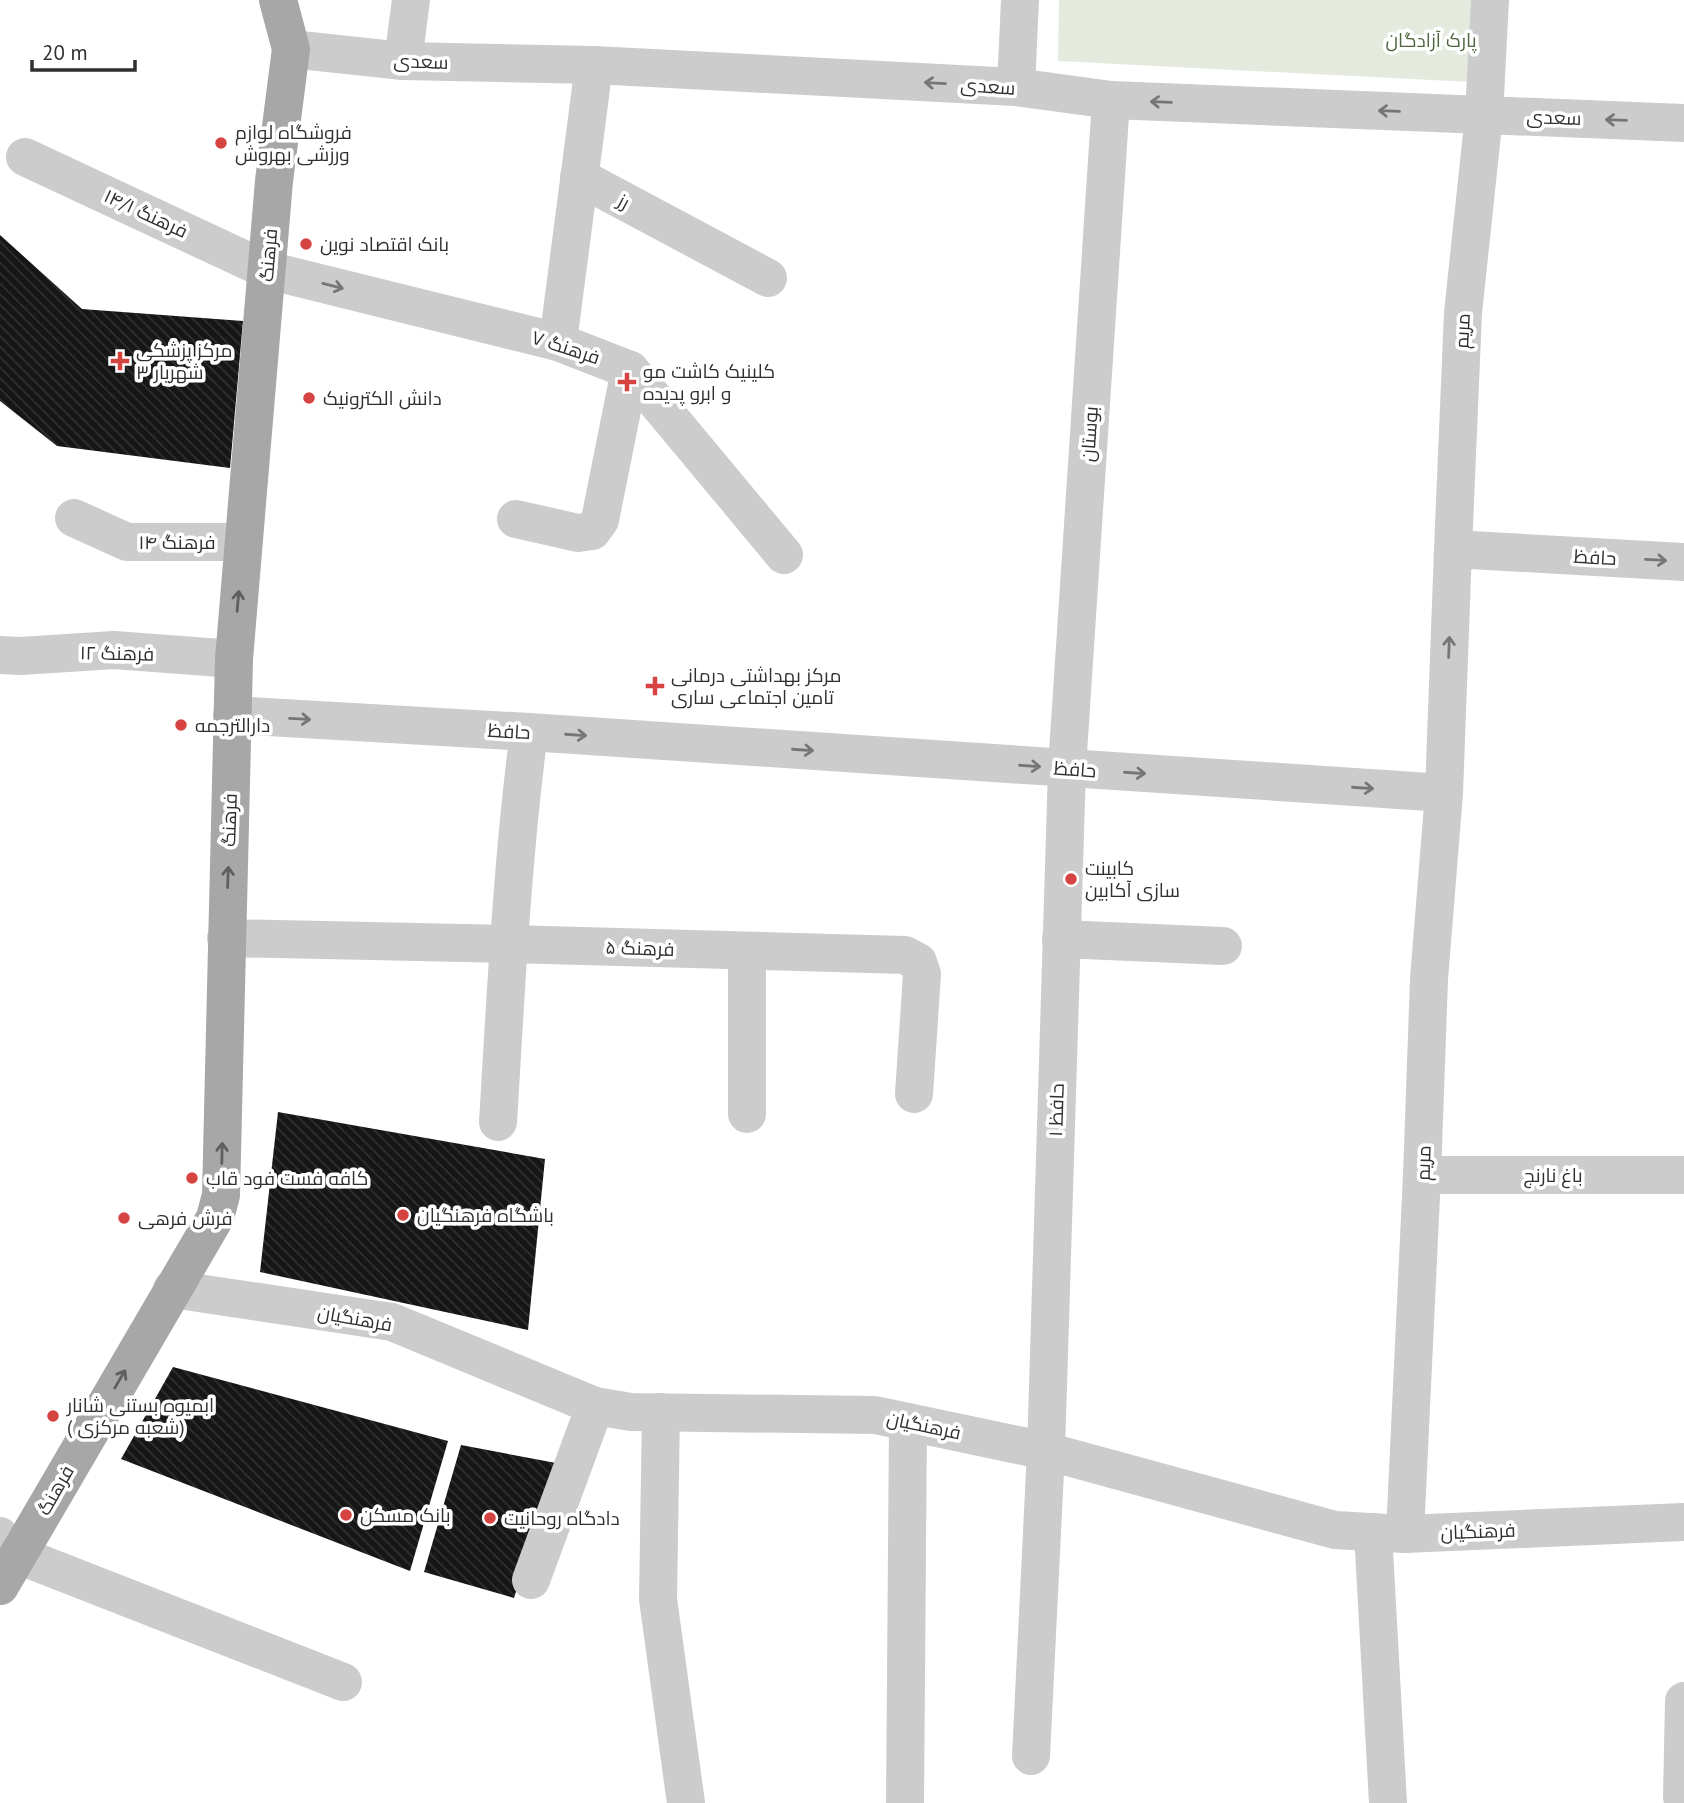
<svg xmlns="http://www.w3.org/2000/svg" width="1684" height="1803" font-family="'PT Sans',Cairo,sans-serif">
<style>
.green{fill:#e4ebde}
.building{fill:url(#building-back-hatch)}
.lines{fill:none;stroke-linecap:round;stroke-linejoin:round}
.minor{stroke:#ccc;stroke-width:38}
.major{stroke:#a7a7a7;stroke-width:38}
.oneway{stroke:#767676}
.oneway2{stroke:#5f5f5f}
.poi-dot{fill:#d64442;stroke:#fff;stroke-width:2.5}
.labels{text-anchor:middle;dominant-baseline:central;stroke-width:7;stroke-linejoin:round;paint-order:stroke}
.park-label{font-size:19px;fill:#4f6740;stroke:#fff}
.street-label{font-size:19px;fill:#2f2f2f;stroke:#fff}
.poi-label{font-size:19px;fill:#2f2f2f;stroke:#fff;text-anchor:start}
</style>
<defs>
<pattern id="building-back-hatch" width="6" height="6" patternUnits="userSpaceOnUse" patternTransform="scale(1.75)"><rect width="6" height="6" fill="#161616"/><path d="M-1 5l2 2M0 0l6 6M5-1l2 2" fill="none" stroke="#303030"/></pattern>
</defs>
<rect width="100%" height="100%" fill="#fff"/>
<!-- green -->
<path class="green" d="M 1059,0 L 1472,0 L 1471,82 L 1058,61 Z"/>
<!-- building -->
<g class="building">
<path d="M 0,235 L 82,309 L 243,321 L 230,468 L 57,446 L 0,401 Z"/>
<path d="M 278,1112 L 545,1159 L 528,1330 L 260,1272 Z"/>
<path d="M 173,1367 L 448,1441 L 410,1571 L 121,1459 Z"/>
<path d="M 461,1445 L 556,1463 L 514,1598 L 424,1572 Z"/>
</g>
<g class="lines">
<!-- minor -->
<g class="minor">
<path d="M 291,49 L 403,61 L 594,65 L 1016,87 L 1111,100 L 1684,123"/>
<path d="M 403,61 L 411,0"/>
<path d="M 1016,87 L 1020,0"/>
<path d="M 25,157 L 267,270 L 558,342 L 630,370 L 784,555"/>
<path d="M 579,177 L 768,278"/>
<path d="M 558,342 L 594,65"/>
<path d="M 74,518 L 127,542 L 243,542"/>
<path d="M 516,519 L 578,533 L 592,531 L 600,520 L 630,370"/>
<path d="M 1453,549 L 1463,313 L 1484,115 L 1490,0"/>
<path d="M 0,655 L 21,656 L 114,650 L 234,659"/>
<path d="M 232,715 L 529,732 L 1444,793 L 1453,549 L 1684,562"/>
<path d="M 226,938 L 510,944 L 905,955 L 918,962 L 922,974 L 914,1094"/>
<path d="M 1061,939 L 1223,946"/>
<path d="M 747,951 L 747,1114"/>
<path d="M 498,1122 C 506,992 512,861 529,732"/>
<path d="M 1422,1175 L 1684,1175"/>
<path d="M 172,1289 L 392,1322 L 595,1406 L 631,1412 L 875,1415 L 1046,1451 L 1335,1530 L 1405,1534 L 1684,1522"/>
<path d="M 661,1412 L 658,1599 L 686,1803"/>
<path d="M 1373,1532 L 1388,1803"/>
<path d="M 1405,1534 L 1422,1175 L 1429,979 L 1444,793"/>
<path d="M 0,1536 L 18,1555 L 343,1682"/>
<path d="M 531,1580 L 595,1406"/>
<path d="M 1031,1756 L 1046,1451 L 1067,768 L 1111,100"/>
<path d="M 1682,1797 L 1684,1701"/>
<path d="M 905,1803 L 908,1422"/>
</g>
<!-- major -->
<path class="major" d="M 0,1586 L 215,1218 L 221,1195 L 234,659 L 274,181 L 291,49 L 278,0"/>
</g>
<!-- one-way arrows -->
<defs><path id="oneway-shaft" d="M-6 0H5M1.5-3L5.5 0L1.5 3" fill="none" stroke-width="1.6" stroke-linecap="round" stroke-linejoin="round" transform="scale(1.75)"/></defs>
<g class="oneway">
<use href="#oneway-shaft" transform="translate(935 83) rotate(-177)"/>
<use href="#oneway-shaft" transform="translate(1161 102) rotate(-178)"/>
<use href="#oneway-shaft" transform="translate(1389 111) rotate(-178)"/>
<use href="#oneway-shaft" transform="translate(1616 120) rotate(-178)"/>
<use href="#oneway-shaft" transform="translate(333 286) rotate(14)"/>
<use href="#oneway-shaft" transform="translate(1656 560) rotate(3)"/>
<use href="#oneway-shaft" transform="translate(1449 647) rotate(-88)"/>
<use href="#oneway-shaft" transform="translate(300 719) rotate(3)"/>
<use href="#oneway-shaft" transform="translate(576 735) rotate(4)"/>
<use href="#oneway-shaft" transform="translate(803 750) rotate(4)"/>
<use href="#oneway-shaft" transform="translate(1030 766) rotate(4)"/>
<use href="#oneway-shaft" transform="translate(1135 773) rotate(4)"/>
<use href="#oneway-shaft" transform="translate(1363 788) rotate(4)"/>
</g>
<g class="oneway2">
<use href="#oneway-shaft" transform="translate(238 601) rotate(-85)"/>
<use href="#oneway-shaft" transform="translate(228 877) rotate(-88)"/>
<use href="#oneway-shaft" transform="translate(222 1153) rotate(-89)"/>
<use href="#oneway-shaft" transform="translate(120 1379) rotate(-60)"/>
</g>
<!-- markers -->
<g class="poi-dot">
<circle cx="221" cy="143" r="7"/>
<circle cx="306" cy="244" r="7"/>
<path d="M116.5 350.5h7v7h7v7h-7v7h-7v-7h-7v-7h7z"/>
<path d="M623.5 371.5h7v7h7v7h-7v7h-7v-7h-7v-7h7z"/>
<circle cx="309" cy="398" r="7"/>
<path d="M651.5 675.5h7v7h7v7h-7v7h-7v-7h-7v-7h7z"/>
<circle cx="181" cy="725" r="7"/>
<circle cx="1071" cy="879" r="7"/>
<circle cx="192" cy="1178" r="7"/>
<circle cx="403" cy="1215" r="7"/>
<circle cx="124" cy="1218" r="7"/>
<circle cx="53" cy="1416" r="7"/>
<circle cx="346" cy="1515" r="7"/>
<circle cx="490" cy="1518" r="7"/>
</g>
<g class="labels">
<!-- park labels -->
<g class="park-label">
<text x="1431" y="40">پارک آزادگان</text>
</g>
<!-- street labels -->
<g class="street-label">
<text transform="translate(421 61) rotate(2)">سعدی</text>
<text transform="translate(988 86) rotate(4)">سعدی</text>
<text transform="translate(1554 117) rotate(2)">سعدی</text>
<text transform="translate(624 201) rotate(28)">رز</text>
<text transform="translate(146 213) rotate(25)">فرهنگ ۱۴/۱</text>
<text transform="translate(268 255) rotate(-85)">فرهنگ</text>
<text transform="translate(1462 331) rotate(-87)">مریم</text>
<text transform="translate(566 347) rotate(18)">فرهنگ ۷</text>
<text transform="translate(1089 434) rotate(-86)">بوستان</text>
<text x="177" y="542">فرهنگ ۱۴</text>
<text transform="translate(1595 557) rotate(3)">حافظ</text>
<text transform="translate(117 653) rotate(1)">فرهنگ ١٢</text>
<text transform="translate(509 731) rotate(3)">حافظ</text>
<text transform="translate(1075 769) rotate(4)">حافظ</text>
<text transform="translate(229 820) rotate(-88)">فرهنگ</text>
<text transform="translate(640 948) rotate(2)">فرهنگ ۵</text>
<text transform="translate(1056 1110) rotate(-88)">حافظ ۱</text>
<text transform="translate(1423 1163) rotate(-88)">مریم</text>
<text x="1553" y="1175">باغ نارنج</text>
<text transform="translate(355 1318) rotate(10)">فرهنگیان</text>
<text transform="translate(924 1425) rotate(12)">فرهنگیان</text>
<text transform="translate(55 1490) rotate(-60)">فرهنگ</text>
<text transform="translate(1478 1531) rotate(-2)">فرهنگیان</text>
</g>
<!-- poi labels -->
<g class="poi-label">
<text x="235" y="132">فروشگاه لوازم<tspan x="235" dy="22">ورزشی بهروش</tspan></text>
<text x="320" y="244">بانک اقتصاد نوین</text>
<text x="136" y="350">مرکز پزشکی<tspan x="136" dy="22">شهریار ۳</tspan></text>
<text x="643" y="371">کلینیک کاشت مو<tspan x="643" dy="22">و ابرو پدیده</tspan></text>
<text x="323" y="398">دانش الکترونیک</text>
<text x="671" y="675">مرکز بهداشتی درمانی<tspan x="671" dy="22">تامین اجتماعی ساری</tspan></text>
<text x="195" y="725">دارالترجمه</text>
<text x="1085" y="868">کابینت<tspan x="1085" dy="22">سازی آکابین</tspan></text>
<text x="206" y="1178">کافه فست فود قاب</text>
<text x="417" y="1215">باشگاه فرهنگیان</text>
<text x="138" y="1218">فرش فرهی</text>
<text x="67" y="1405">ابمیوه بستنی شانار<tspan x="67" dy="22">( شعبه مرکزی)</tspan></text>
<text x="360" y="1515">بانک مسکن</text>
<text x="504" y="1518">دادگاه روحانیت</text>
</g>
</g>
<!-- scale -->
<path d="M32 60v10h103v-10" fill="none" stroke="#2f2f2f" stroke-width="3.5"/>
<text x="42" y="60" font-size="21" fill="#2f2f2f" stroke="#ffffff" stroke-width="5" paint-order="stroke">20 m</text>
</svg>
